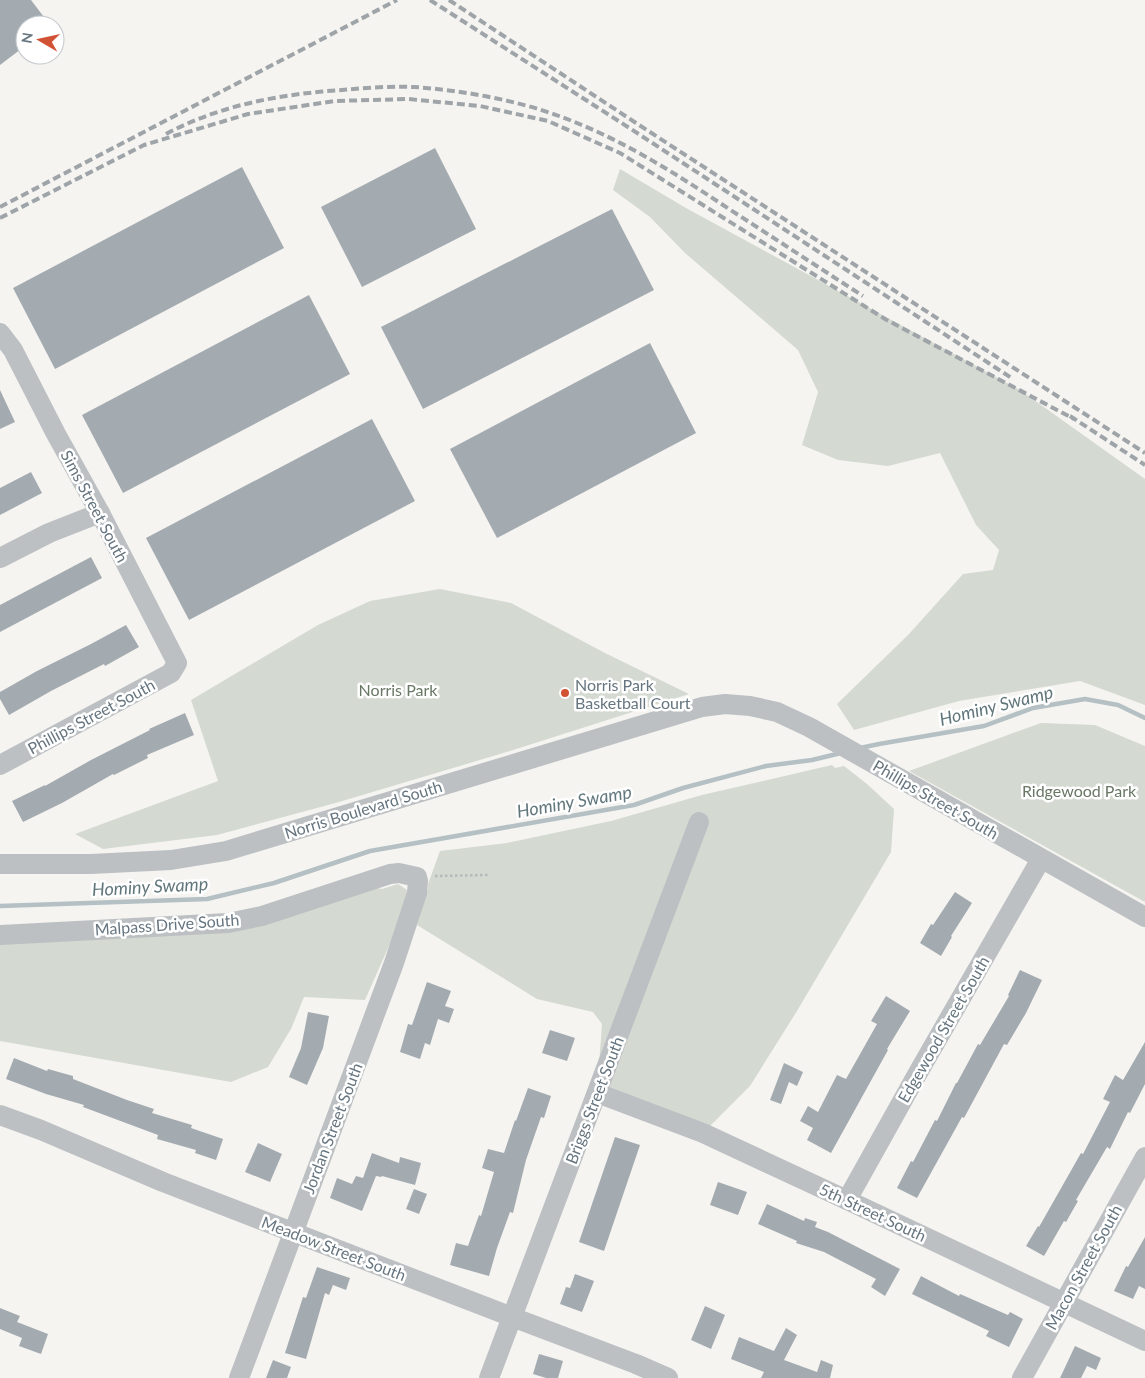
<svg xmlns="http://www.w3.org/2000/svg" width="1145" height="1378" font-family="Lato,sans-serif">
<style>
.green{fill:#d4d9d1}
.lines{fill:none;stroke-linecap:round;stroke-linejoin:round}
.stream{stroke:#b4c0c3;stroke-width:4.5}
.building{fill:#a4abb0}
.path{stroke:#b6b9bb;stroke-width:2.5;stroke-dasharray:2.5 2.5;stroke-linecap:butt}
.minor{stroke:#bcc0c3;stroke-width:20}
.rail{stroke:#9ea4a8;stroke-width:4;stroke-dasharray:8 4;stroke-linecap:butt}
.poi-dot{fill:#d25334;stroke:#fff;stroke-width:2}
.labels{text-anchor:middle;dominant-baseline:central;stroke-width:5;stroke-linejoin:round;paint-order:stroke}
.street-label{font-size:16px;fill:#66757f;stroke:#fff}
.poi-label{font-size:16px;fill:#66757f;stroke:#fff;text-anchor:start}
.park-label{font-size:16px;fill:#697765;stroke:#fff}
.water-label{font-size:18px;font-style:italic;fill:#62777c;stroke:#fff}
</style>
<rect width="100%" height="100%" fill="#f5f4f1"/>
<!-- green -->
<g class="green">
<path d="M 620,169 L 686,208 L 1020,390 L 1145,479 L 1145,705 L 1080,681 L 959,701 L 854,730 L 837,704 L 909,634 L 963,574 L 993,570 L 999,550 L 976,525 L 940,453 L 888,466 L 838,460 L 802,445 L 818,392 L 798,350 L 685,253 L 650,217 L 613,190 Z"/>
<path d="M 440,589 L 511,603 L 605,653 L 689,694 L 510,751 L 339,802 L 217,835 L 103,849 L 75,834 L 218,781 L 191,700 L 318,625 L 370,601 Z"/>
<path d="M 1041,723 L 1095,725 L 1145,746 L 1145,902 L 909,771 Z"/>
<path d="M 832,765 L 835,768 L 844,766 L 867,784 L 894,809 L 891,852 L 797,1011 L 750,1086 L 703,1133 L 597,1093 L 602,1024 L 593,1012 L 537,999 L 417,925 L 428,888 L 428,884 L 440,851 L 507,843 L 611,821 L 702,795 Z"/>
<path d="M 398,884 L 407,890 L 405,910 L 365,1000 L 304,997 L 291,1029 L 268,1067 L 231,1082 L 0,1041 L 0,935 L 237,921 L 376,888 L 382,889 Z"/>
</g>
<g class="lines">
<!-- stream -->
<g class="stream">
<path d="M 860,748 L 879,744 L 984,726 L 1033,708 L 1085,699 L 1118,705 L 1145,718"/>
<path d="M 0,906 L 207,899 L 274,883 L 370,851 L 634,805 L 683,788 L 766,766 L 812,760 L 841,753"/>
</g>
</g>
<!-- building -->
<g class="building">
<path d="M 0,0 L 31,0 L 50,25 L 25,25 L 25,46 L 0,65 Z"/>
<path d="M 435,148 L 476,229 L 362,287 L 321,207 Z"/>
<path d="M 242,167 L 284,248 L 55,369 L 13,288 Z"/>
<path d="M 612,209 L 654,290 L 423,409 L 381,327 Z"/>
<path d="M 309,295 L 350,374 L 123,493 L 82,415 Z"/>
<path d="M 650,343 L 696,433 L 497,538 L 450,449 Z"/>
<path d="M 0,390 L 15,422 L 0,429 Z"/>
<path d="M 372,419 L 415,501 L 189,620 L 146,538 Z"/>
<path d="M 31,472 L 42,493 L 0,515 L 0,488 Z"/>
<path d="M 91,557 L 102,578 L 0,632 L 0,605 Z"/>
<path d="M 126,625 L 139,647 L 105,666 L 104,664 L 51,691 L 9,715 L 0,699 L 0,692 L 37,671 L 91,644 Z"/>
<path d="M 185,713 L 194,735 L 147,755 L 148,758 L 114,775 L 113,774 L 62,803 L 23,822 L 12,801 L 45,785 L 45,786 L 91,760 L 150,730 L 149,729 Z"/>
<path d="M 955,892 L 972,903 L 951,936 L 952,937 L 941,956 L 920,943 L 931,924 L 933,925 Z"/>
<path d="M 1020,970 L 1042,980 L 1026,1013 L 1007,1045 L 1004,1044 L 964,1118 L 962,1117 L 917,1198 L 897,1188 L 911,1161 L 913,1162 L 935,1120 L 937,1121 L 956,1083 L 957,1083 L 978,1044 L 980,1045 L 1009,996 L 1008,995 Z"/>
<path d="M 427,982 L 451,991 L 445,1006 L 454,1009 L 449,1023 L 438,1019 L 430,1045 L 425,1043 L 420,1059 L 400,1052 L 408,1024 L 412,1025 Z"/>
<path d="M 886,996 L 910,1011 L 887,1049 L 888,1050 L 831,1153 L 807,1140 L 813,1128 L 800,1121 L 808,1106 L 818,1112 L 837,1075 L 846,1079 L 877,1024 L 871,1021 Z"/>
<path d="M 308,1012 L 329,1016 L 323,1048 L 307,1085 L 289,1077 L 301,1048 Z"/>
<path d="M 550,1030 L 575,1038 L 567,1061 L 542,1053 Z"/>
<path d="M 1145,1042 L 1145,1084 L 1130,1113 L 1128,1112 L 1110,1149 L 1107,1147 L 1076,1200 L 1078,1201 L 1066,1222 L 1064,1221 L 1044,1256 L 1026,1246 L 1038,1226 L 1039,1227 L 1081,1153 L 1083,1154 L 1110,1102 L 1103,1099 L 1115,1075 L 1123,1080 Z"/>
<path d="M 14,1058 L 47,1071 L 48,1069 L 73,1076 L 73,1079 L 127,1100 L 154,1109 L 152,1113 L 192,1125 L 191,1128 L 223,1139 L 216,1160 L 195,1153 L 196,1150 L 157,1139 L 158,1135 L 83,1107 L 84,1105 L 46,1094 L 6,1079 Z"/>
<path d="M 784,1063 L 803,1072 L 797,1086 L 789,1082 L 781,1104 L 770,1100 Z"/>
<path d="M 528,1088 L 551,1096 L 544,1118 L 541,1117 L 526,1160 L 513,1213 L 510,1212 L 497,1248 L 489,1276 L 450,1265 L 456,1243 L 468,1246 L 479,1215 L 481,1216 L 494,1172 L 482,1168 L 488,1149 L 504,1153 L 515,1120 L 516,1121 Z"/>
<path d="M 615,1137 L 640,1145 L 604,1251 L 579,1242 Z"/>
<path d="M 258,1143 L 282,1154 L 270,1182 L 245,1172 Z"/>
<path d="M 372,1153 L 399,1163 L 400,1157 L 421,1163 L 415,1185 L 382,1176 L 381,1177 L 376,1176 L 362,1211 L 330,1198 L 337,1178 L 352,1184 L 356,1176 L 363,1178 Z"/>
<path d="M 718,1182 L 747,1192 L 738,1215 L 710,1205 Z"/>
<path d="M 414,1189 L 427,1194 L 419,1214 L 406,1209 Z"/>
<path d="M 767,1204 L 804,1221 L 805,1218 L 817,1222 L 815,1227 L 828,1232 L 900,1269 L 885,1296 L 871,1287 L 876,1279 L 824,1252 L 796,1243 L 797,1241 L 758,1224 Z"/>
<path d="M 1145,1237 L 1145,1289 L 1139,1286 L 1133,1299 L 1114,1291 L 1126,1266 L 1128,1267 Z"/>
<path d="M 317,1267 L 350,1278 L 346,1290 L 333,1285 L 329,1295 L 325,1293 L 306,1359 L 285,1353 L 303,1297 L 306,1298 Z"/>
<path d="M 575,1274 L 594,1281 L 582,1312 L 560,1304 L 566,1287 L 570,1288 Z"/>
<path d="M 921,1276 L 959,1296 L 960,1294 L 1008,1315 L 1010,1312 L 1023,1319 L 1009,1347 L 986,1336 L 989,1331 L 912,1294 Z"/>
<path d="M 705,1306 L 725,1315 L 711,1349 L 691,1340 Z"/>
<path d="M 0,1308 L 20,1316 L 17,1322 L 48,1334 L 41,1354 L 19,1346 L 22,1338 L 0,1329 Z"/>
<path d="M 786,1328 L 797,1335 L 784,1360 L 817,1372 L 821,1360 L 833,1365 L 830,1378 L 761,1378 L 764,1372 L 731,1359 L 739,1337 L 774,1351 Z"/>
<path d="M 1075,1346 L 1101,1358 L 1096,1370 L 1087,1366 L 1081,1378 L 1060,1378 Z"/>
<path d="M 539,1354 L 563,1361 L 558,1378 L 546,1378 L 533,1374 Z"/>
<path d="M 273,1360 L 291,1367 L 287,1378 L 266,1378 Z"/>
</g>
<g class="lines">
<!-- path -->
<path class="path" d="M 435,876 L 489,875"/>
<!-- minor -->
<g class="minor">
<path d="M 0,333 L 13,350 L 56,434 L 100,513 L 177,663 L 171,673 L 0,765"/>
<path d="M 0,558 L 49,533 L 100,513"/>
<path d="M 0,864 L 91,864 L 171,860 L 226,851 L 702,707 L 725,704 L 750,706 L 777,712 L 809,727 L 1145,917"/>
<path d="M 0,935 L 228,923 L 262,916 L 390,874 L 399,873 L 417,877 L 418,881 L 417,893 L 394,963 L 239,1378"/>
<path d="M 597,1093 L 703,1133 L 847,1200 L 1145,1341"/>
<path d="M 0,1115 L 41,1130 L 163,1182 L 512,1317 L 636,1364 L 668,1378"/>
<path d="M 847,1200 L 919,1071 L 1041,859"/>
<path d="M 489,1378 L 699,822"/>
<path d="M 1022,1378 L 1145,1157"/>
</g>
<!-- rail -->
<g class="rail">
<path d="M 430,0 L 631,129 L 1013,379"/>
<path d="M 449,0 L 636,123 L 1145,453"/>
<path d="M 166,134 C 220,105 281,94 342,90 C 365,88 390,86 414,87 C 460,90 516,100 559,116 C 620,138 675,173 729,209 C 774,238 818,267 863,296"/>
<path d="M 0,207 L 397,0"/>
<path d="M 0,218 L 144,145 L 248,114 L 335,101 L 408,99 L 480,106 L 548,121 L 620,153 L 885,319 L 1074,419"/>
<path d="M 1070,416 L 1145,465"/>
</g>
</g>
<!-- markers -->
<circle class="poi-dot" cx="565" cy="693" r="5"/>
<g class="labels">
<!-- street labels -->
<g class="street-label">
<text transform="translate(95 506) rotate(62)">Sims Street South</text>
<text transform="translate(91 716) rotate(-28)">Phillips Street South</text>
<text transform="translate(936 799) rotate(30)">Phillips Street South</text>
<text transform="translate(363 809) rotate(-17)">Norris Boulevard South</text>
<text transform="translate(167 924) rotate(-4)">Malpass Drive South</text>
<text transform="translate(943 1029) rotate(-60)">Edgewood Street South</text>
<text transform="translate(594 1100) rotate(-69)">Briggs Street South</text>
<text transform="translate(332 1128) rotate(-69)">Jordan Street South</text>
<text transform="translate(873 1212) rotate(25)">5th Street South</text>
<text transform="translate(334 1248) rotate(21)">Meadow Street South</text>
<text transform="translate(1083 1267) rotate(-61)">Macon Street South</text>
</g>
<!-- poi labels -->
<g class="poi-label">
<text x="575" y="684">Norris Park<tspan x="575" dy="18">Basketball Court</tspan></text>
</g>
<!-- park labels -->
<g class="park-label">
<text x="398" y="689">Norris Park</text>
<text x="1079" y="790">Ridgewood Park</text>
</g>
<!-- water labels -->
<g class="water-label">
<text transform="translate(996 705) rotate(-14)">Hominy Swamp</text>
<text transform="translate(574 801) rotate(-10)">Hominy Swamp</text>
<text transform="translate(150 886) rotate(-3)">Hominy Swamp</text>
</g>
</g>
<!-- north arrow -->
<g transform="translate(40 40) rotate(279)"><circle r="24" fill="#ffffff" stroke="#c2c8cc"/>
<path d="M0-4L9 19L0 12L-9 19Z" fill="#d25334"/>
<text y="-8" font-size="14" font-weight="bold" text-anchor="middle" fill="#66757f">N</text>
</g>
</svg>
